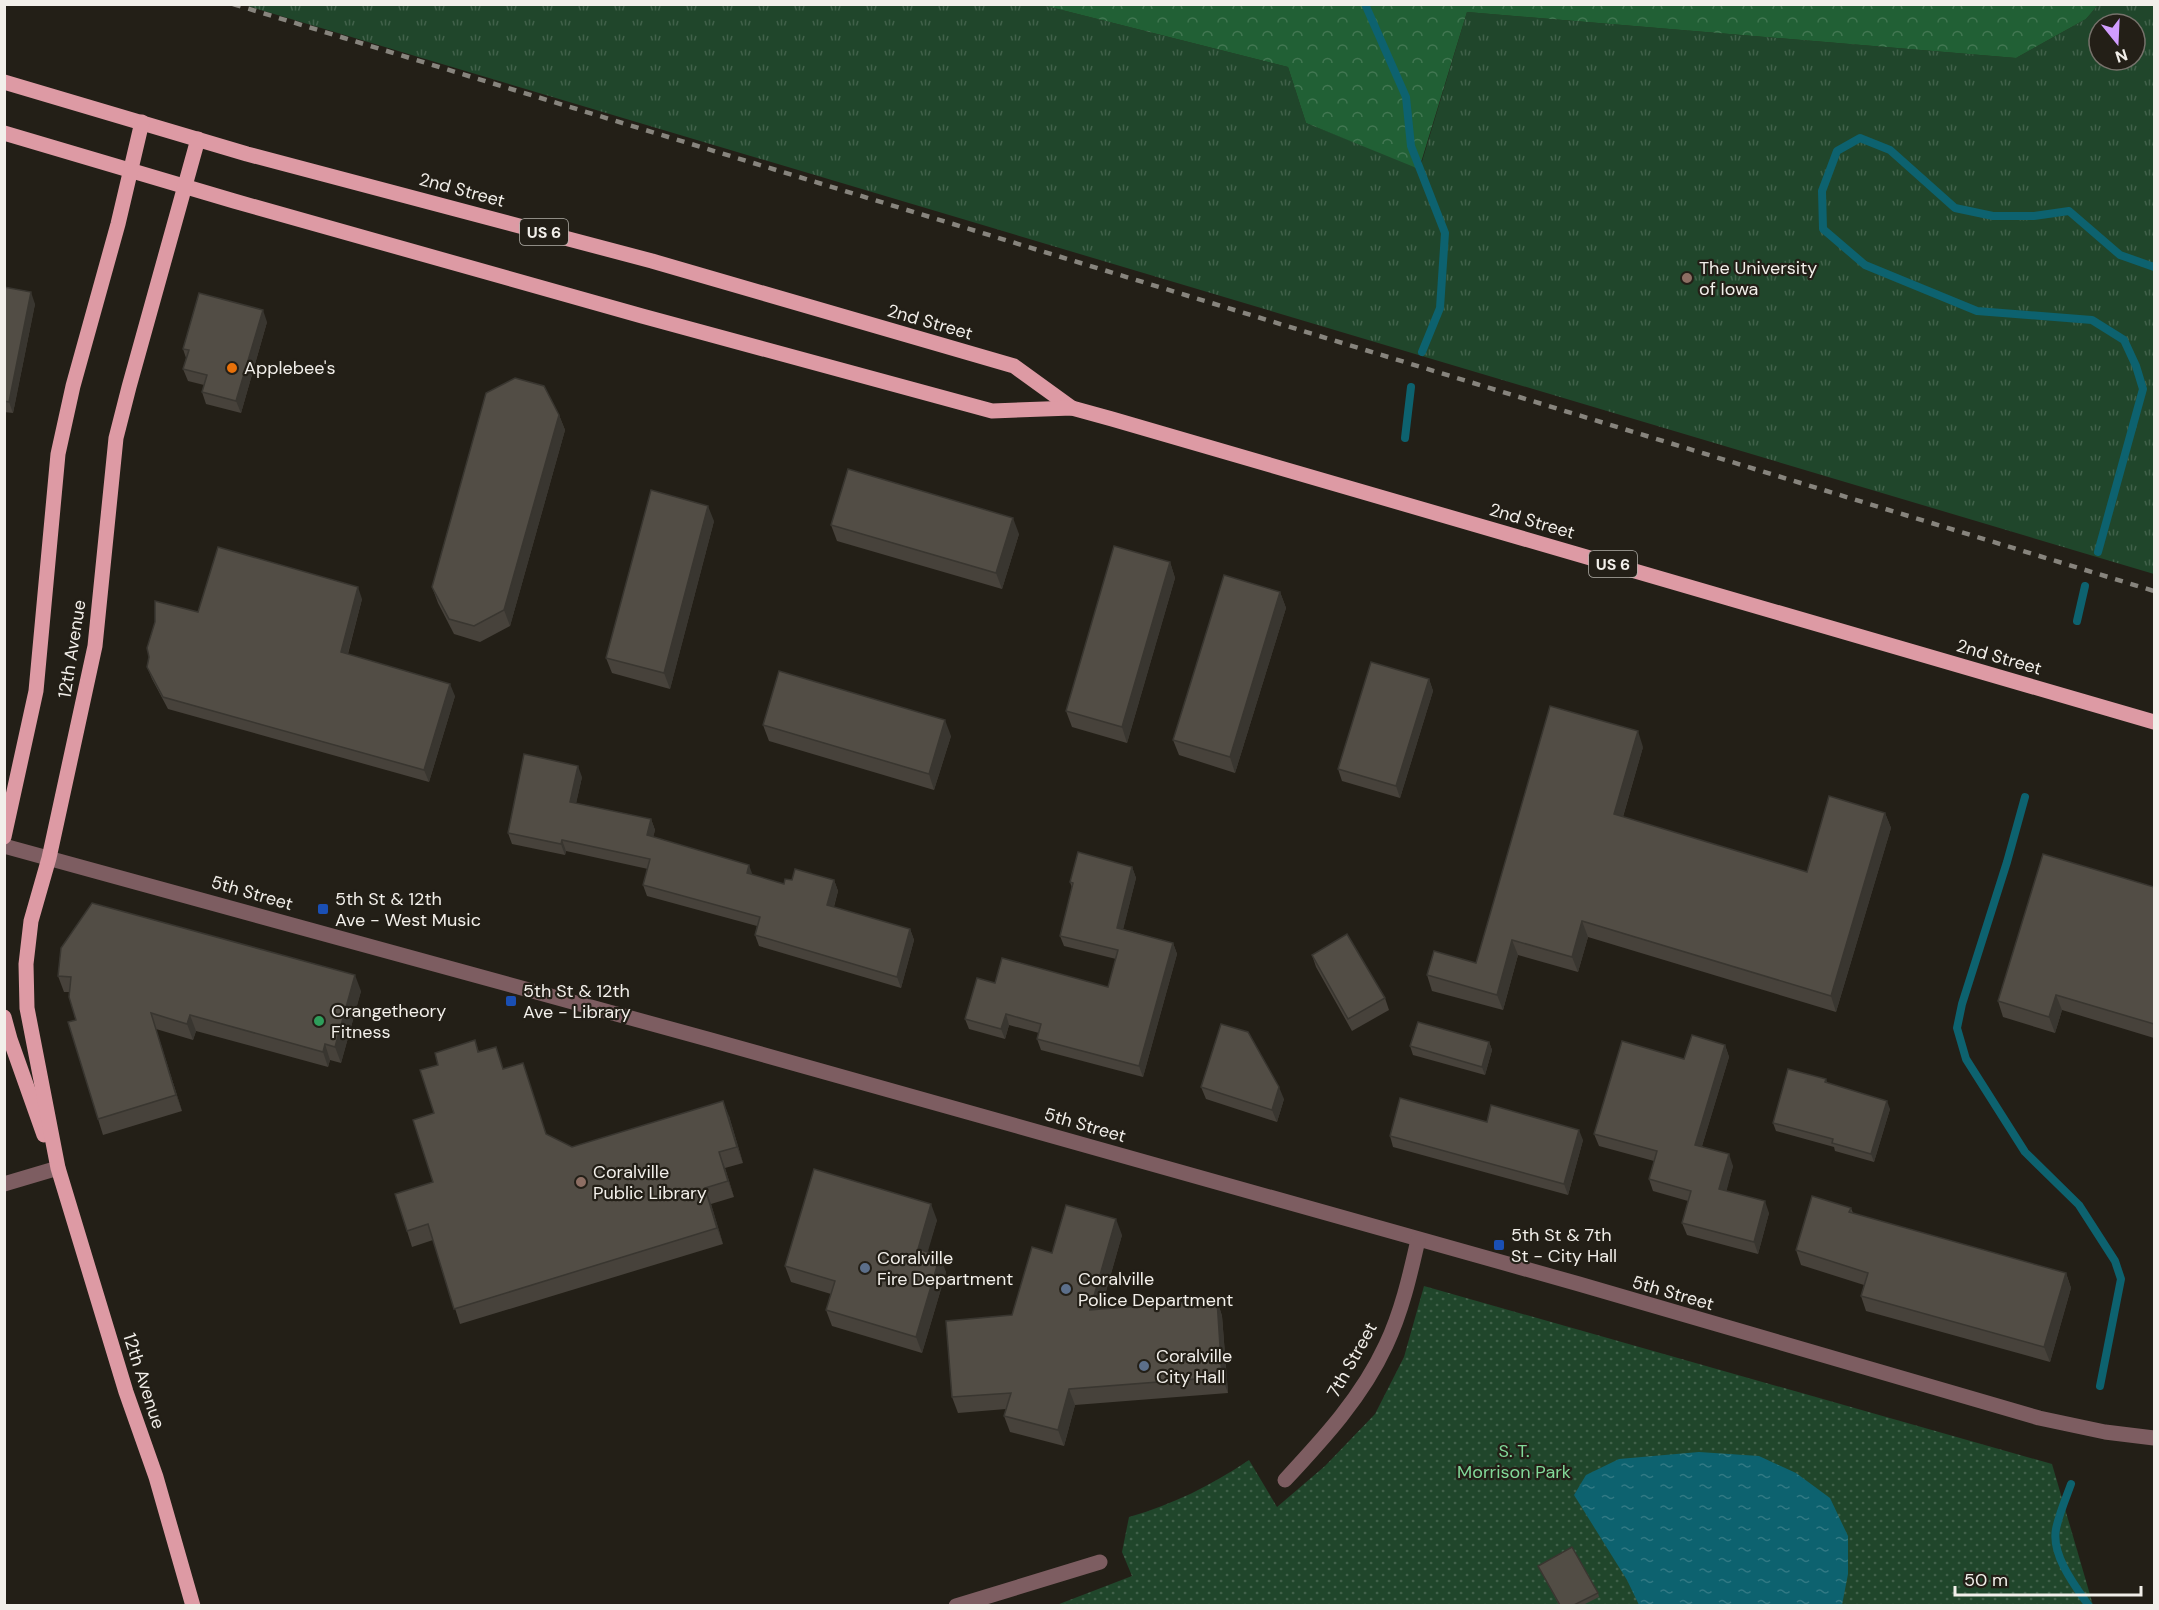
<svg xmlns="http://www.w3.org/2000/svg" width="2159" height="1610" font-family="'DM Sans',sans-serif">
<style>
.grass{fill:url(#grass-tufts);fill-rule:evenodd}
.forest{fill:url(#forest-crowns)}
.park{fill:url(#park-dots)}
.water{fill:url(#water-ripples)}
.lines{fill:none;stroke-linecap:round;stroke-linejoin:round}
.stream{stroke:#0d626f;stroke-width:8}
.minor{stroke:#7d5d61;stroke-width:15}
.major{stroke:#dd9aa4;stroke-width:15}
.rail{stroke:#87847d;stroke-width:4.5;stroke-dasharray:8 8;stroke-linecap:butt}
.wall{fill:#47423b}
.shaded-wall{fill:#393630}
.building{fill:#524d45;stroke:#393630;stroke-width:1.5}
.education-dot{fill:#8d6e63;stroke:#231f17;stroke-width:2}
.food-dot{fill:#e8710a;stroke:#231f17;stroke-width:2}
.transit-dot{fill:#1a4fb4;stroke:#231f17;stroke-width:2}
.leisure-dot{fill:#2e9e5b;stroke:#231f17;stroke-width:2}
.service-dot{fill:#5c6f8a;stroke:#231f17;stroke-width:2}
.labels{text-anchor:middle;dominant-baseline:central;stroke-width:4.5;stroke-linejoin:round;paint-order:stroke}
.shield{fill:#231f17;stroke:#b4b1ab;stroke-width:1.5}
.shield-label{font-size:16px;font-weight:bold;fill:#f2efea}
.street-label{font-size:18px;fill:#f2efea;stroke:#231f17}
.poi-label{font-size:18px;fill:#f2efea;stroke:#231f17;text-anchor:start}
.park-label{font-size:18px;fill:#82d999;stroke:#231f17}
</style>
<defs>
<pattern id="grass-tufts" width="24" height="20" patternUnits="userSpaceOnUse" patternTransform="scale(1.5)"><rect width="24" height="20" fill="#20462b"/><path d="M3 7l-1-3M5 7V3M7 7l1-3M15 17l-1-3M17 17v-4M19 17l1-3" fill="none" stroke="#41614a"/></pattern>
<pattern id="forest-crowns" width="20" height="18" patternUnits="userSpaceOnUse" patternTransform="scale(1.5)"><rect width="20" height="18" fill="#216035"/><path d="M2 6a3 3 0 1 1 6 0M12 15a3 3 0 1 1 6 0" fill="none" stroke="#427752"/></pattern>
<pattern id="park-dots" width="8" height="8" patternUnits="userSpaceOnUse" patternTransform="scale(1.5)"><rect width="8" height="8" fill="#20462b"/><path d="M2 2h.1M6 6h.1" fill="none" stroke="#41614a" stroke-width="1.8" stroke-linecap="round"/></pattern>
<pattern id="water-ripples" width="26" height="14" patternUnits="userSpaceOnUse" patternTransform="scale(1.5)"><rect width="26" height="14" fill="#0d626f"/><path d="M2 4q2-2 4 0t4 0M15 11q2-2 4 0t4 0" fill="none" stroke="#317984"/></pattern>
</defs>
<rect width="100%" height="100%" fill="#231f17"/>
<!-- grass -->
<path class="grass" d="M 244,5 L 1042,5 L 1288,67 L 1306,123 L 1420,168 L 1467,12 L 2016,58 L 2086,19 L 2098,5 L 2154,5 L 2154,574 ZM 2099,24 L 2135,24 L 2135,60 L 2099,60 Z"/>
<!-- forest -->
<path class="forest" d="M 1042,5 L 2098,4 L 2098,5 L 2086,19 L 2016,58 L 1467,12 L 1419,169 L 1306,123 L 1288,67 Z"/>
<!-- park -->
<path class="park" d="M 1424,1286 L 2052,1464 L 2093,1605 L 1054,1606 L 1132,1576 L 1122,1552 L 1129,1517 C 1174,1504 1210,1486 1249,1460 L 1277,1507 L 1325,1466 L 1375,1414 L 1404,1357 Z"/>
<!-- water -->
<path class="water" d="M 1699,1452 L 1759,1456 L 1796,1473 L 1830,1498 L 1848,1536 L 1848,1574 L 1842,1605 L 1639,1605 L 1627,1580 L 1574,1495 L 1586,1475 L 1619,1459 Z"/>
<g class="lines">
<!-- stream -->
<g class="stream">
<path d="M 1365,4 L 1406,97 L 1411,146 L 1445,233 L 1440,308 L 1422,352"/>
<path d="M 1405,438 L 1411,387"/>
<path d="M 2098,552 L 2143,389 L 2136,366 L 2124,340 L 2092,320 L 1977,311 L 1865,265 L 1823,229 L 1822,191 L 1837,151 L 1860,138 L 1890,150 L 1955,208 L 1993,216 L 2034,216 L 2069,211 L 2120,255 L 2154,267"/>
<path d="M 2077,621 L 2085,586"/>
<path d="M 2025,797 L 2007,862 L 1962,1004 L 1957,1028 L 1966,1059 L 2025,1152 L 2079,1205 L 2115,1261 L 2121,1279 L 2100,1386"/>
<path d="M 2071,1484 C 2066,1498 2059,1514 2056,1529 C 2051,1555 2075,1586 2089,1606"/>
</g>
<!-- minor -->
<g class="minor">
<path d="M 4,846 L 711,1040 L 1579,1284 L 2039,1418 L 2105,1432 L 2154,1438"/>
<path d="M 4,1184 L 58,1168"/>
<path d="M 1285,1480 C 1324,1438 1362,1397 1386,1345 C 1402,1311 1410,1275 1418,1240"/>
<path d="M 956,1606 L 1100,1562"/>
</g>
<!-- major -->
<g class="major">
<path d="M 4,82 L 247,154 L 652,261 L 1014,366 L 1072,408"/>
<path d="M 4,133 L 234,201 L 642,316 L 992,411 L 1072,408 L 1112,419 L 2154,722"/>
<path d="M 4,837 L 36,691 L 58,454 L 73,386 L 118,224 L 142,122"/>
<path d="M 4,1017 L 10,1039 L 44,1135"/>
<path d="M 193,1606 L 156,1477 L 126,1392 L 58,1168 L 27,1008 L 26,964 L 31,921 L 49,858 L 95,646 L 116,438 L 129,387 L 198,139"/>
</g>
<!-- rail -->
<path class="rail" d="M 233,4 L 2154,591"/>
</g>
<!-- wall -->
<g class="wall">
<path d="M 4,287 L 35,304 L 13,413 L 4,412 Z"/>
<path d="M 267,322 L 241,413 L 206,404 L 202,392 L 204,385 L 188,381 L 183,369 L 186,358 L 183,349 Z"/>
<path d="M 559,415 L 565,430 L 510,626 L 480,642 L 454,634 L 438,603 L 432,587 Z"/>
<path d="M 714,521 L 670,689 L 612,673 L 606,658 Z"/>
<path d="M 831,525 L 1019,534 L 1002,589 L 837,541 Z"/>
<path d="M 1170,562 L 1175,578 L 1127,743 L 1072,727 L 1066,711 Z"/>
<path d="M 1280,592 L 1286,608 L 1235,773 L 1179,755 L 1173,740 Z"/>
<path d="M 362,599 L 348,654 L 455,696 L 429,782 L 168,709 L 152,679 L 147,667 L 198,612 Z"/>
<path d="M 1429,679 L 1433,691 L 1400,798 L 1342,781 L 1338,769 Z"/>
<path d="M 763,725 L 951,736 L 934,790 L 769,741 Z"/>
<path d="M 1643,747 L 1623,817 L 1807,872 L 1885,813 L 1891,828 L 1836,1012 L 1588,937 L 1578,972 L 1518,955 L 1503,1010 L 1432,991 L 1427,975 L 1476,963 Z"/>
<path d="M 582,777 L 576,803 L 651,819 L 655,830 L 653,837 L 753,875 L 784,884 L 792,880 L 834,880 L 838,891 L 834,907 L 910,929 L 914,940 L 901,988 L 759,946 L 755,935 L 757,926 L 647,896 L 643,885 L 648,869 L 566,851 L 565,855 L 512,844 L 508,833 Z"/>
<path d="M 1132,867 L 1136,878 L 1123,929 L 1173,943 L 1177,954 L 1143,1077 L 1041,1050 L 1037,1039 L 1039,1033 L 1009,1025 L 1005,1039 L 969,1029 L 965,1019 L 995,983 L 1108,987 L 1116,959 L 1064,946 L 1060,936 L 1072,888 L 1070,882 Z"/>
<path d="M 2154,887 L 2154,1038 L 2062,1010 L 2055,1033 L 2003,1017 L 1998,1001 Z"/>
<path d="M 1312,955 L 1385,998 L 1389,1010 L 1352,1031 L 1316,967 Z"/>
<path d="M 58,976 L 361,991 L 341,1063 L 330,1060 L 328,1067 L 196,1031 L 193,1040 L 156,1029 L 182,1111 L 103,1135 L 98,1119 L 69,992 L 64,992 Z"/>
<path d="M 475,1040 L 479,1052 L 503,1069 L 523,1063 L 546,1135 L 572,1147 L 729,1116 L 743,1163 L 725,1168 L 734,1197 L 711,1204 L 723,1244 L 460,1324 L 433,1240 L 412,1247 L 407,1231 L 433,1182 L 438,1065 Z"/>
<path d="M 1489,1042 L 1492,1050 L 1485,1075 L 1413,1055 L 1410,1046 Z"/>
<path d="M 1725,1045 L 1729,1057 L 1702,1146 L 1733,1166 L 1726,1191 L 1769,1213 L 1758,1254 L 1687,1235 L 1682,1223 L 1688,1201 L 1653,1191 L 1649,1179 L 1654,1161 L 1599,1146 L 1594,1134 L 1684,1059 Z"/>
<path d="M 1826,1079 L 1827,1083 L 1890,1109 L 1874,1162 L 1835,1151 L 1834,1147 L 1776,1131 L 1773,1123 Z"/>
<path d="M 1201,1087 L 1284,1099 L 1277,1122 L 1206,1099 Z"/>
<path d="M 1487,1122 L 1583,1140 L 1568,1195 L 1393,1147 L 1390,1136 Z"/>
<path d="M 1851,1208 L 1853,1213 L 2066,1273 L 2071,1288 L 2050,1362 L 1866,1311 L 1861,1296 L 1864,1285 L 1801,1265 L 1796,1250 Z"/>
<path d="M 937,1220 L 927,1252 L 946,1272 L 922,1353 L 832,1326 L 826,1310 L 831,1294 L 791,1282 L 785,1266 Z"/>
<path d="M 1122,1235 L 1101,1309 L 1217,1300 L 1222,1316 L 1228,1393 L 1075,1405 L 1064,1446 L 1010,1432 L 1004,1416 L 1006,1409 L 958,1413 L 952,1397 L 1012,1315 L 1052,1253 Z"/>
<path d="M 1538,1566 L 1598,1593 L 1599,1597 L 1583,1605 L 1559,1605 Z"/>
</g>
<!-- shaded-wall -->
<g class="shaded-wall">
<path d="M 31,292 L 35,304 L 13,413 L 9,402 Z"/>
<path d="M 263,310 L 267,322 L 241,413 L 236,401 Z"/>
<path d="M 559,415 L 565,430 L 510,626 L 504,610 Z"/>
<path d="M 708,506 L 714,521 L 670,689 L 664,673 Z"/>
<path d="M 1013,518 L 1019,534 L 1002,589 L 996,573 Z"/>
<path d="M 1170,562 L 1175,578 L 1127,743 L 1122,727 Z"/>
<path d="M 358,587 L 362,599 L 345,664 L 341,652 Z"/>
<path d="M 1280,592 L 1286,608 L 1235,773 L 1230,757 Z"/>
<path d="M 1429,679 L 1433,691 L 1400,798 L 1396,786 Z"/>
<path d="M 450,684 L 455,696 L 429,782 L 424,770 Z"/>
<path d="M 945,720 L 951,736 L 934,790 L 929,774 Z"/>
<path d="M 1638,731 L 1643,747 L 1619,830 L 1614,814 Z"/>
<path d="M 578,766 L 582,777 L 574,813 L 570,802 Z"/>
<path d="M 1885,813 L 1891,828 L 1836,1012 L 1831,996 Z"/>
<path d="M 651,819 L 655,830 L 651,846 L 647,835 Z"/>
<path d="M 562,840 L 566,851 L 565,855 L 561,844 Z"/>
<path d="M 749,865 L 753,876 L 747,873 Z"/>
<path d="M 1132,867 L 1136,878 L 1121,938 L 1117,928 Z"/>
<path d="M 834,880 L 838,891 L 831,916 L 827,905 Z"/>
<path d="M 1582,921 L 1588,937 L 1578,972 L 1572,957 Z"/>
<path d="M 910,929 L 914,940 L 901,988 L 897,977 Z"/>
<path d="M 1512,940 L 1518,955 L 1503,1010 L 1497,995 Z"/>
<path d="M 1173,943 L 1177,954 L 1143,1077 L 1139,1066 Z"/>
<path d="M 355,975 L 361,991 L 341,1063 L 335,1047 Z"/>
<path d="M 2056,995 L 2062,1010 L 2055,1033 L 2049,1017 Z"/>
<path d="M 151,1013 L 156,1029 L 182,1111 L 176,1095 Z"/>
<path d="M 1006,1014 L 1009,1025 L 1005,1039 L 1001,1029 Z"/>
<path d="M 190,1015 L 196,1031 L 193,1040 L 187,1024 Z"/>
<path d="M 1489,1042 L 1492,1050 L 1485,1075 L 1482,1067 Z"/>
<path d="M 325,1044 L 330,1060 L 328,1067 L 323,1052 Z"/>
<path d="M 1725,1045 L 1729,1057 L 1699,1156 L 1695,1145 Z"/>
<path d="M 1279,1087 L 1284,1099 L 1277,1122 L 1272,1110 Z"/>
<path d="M 723,1101 L 729,1116 L 743,1163 L 737,1147 Z"/>
<path d="M 1887,1101 L 1890,1109 L 1874,1162 L 1871,1154 Z"/>
<path d="M 1579,1130 L 1583,1140 L 1568,1195 L 1564,1184 Z"/>
<path d="M 719,1152 L 725,1168 L 734,1197 L 728,1181 Z"/>
<path d="M 1729,1154 L 1733,1166 L 1724,1201 L 1719,1189 Z"/>
<path d="M 705,1188 L 711,1204 L 723,1244 L 717,1228 Z"/>
<path d="M 1765,1201 L 1769,1213 L 1758,1254 L 1754,1242 Z"/>
<path d="M 931,1204 L 937,1220 L 924,1265 L 918,1249 Z"/>
<path d="M 1116,1219 L 1122,1235 L 1096,1326 L 1090,1310 Z"/>
<path d="M 940,1256 L 946,1272 L 922,1353 L 916,1337 Z"/>
<path d="M 2066,1273 L 2071,1288 L 2050,1362 L 2044,1347 Z"/>
<path d="M 1217,1300 L 1222,1316 L 1228,1393 L 1222,1377 Z"/>
<path d="M 1069,1389 L 1075,1405 L 1064,1446 L 1058,1430 Z"/>
</g>
<!-- building -->
<g class="building">
<path d="M 4,287 L 31,292 L 9,402 L 4,401 Z"/>
<path d="M 199,293 L 263,310 L 236,401 L 202,392 L 207,375 L 183,369 L 189,350 L 183,349 Z"/>
<path d="M 515,378 L 544,386 L 559,415 L 504,610 L 474,626 L 449,619 L 432,587 L 486,393 Z"/>
<path d="M 848,469 L 1013,518 L 996,573 L 831,525 Z"/>
<path d="M 651,490 L 708,506 L 664,673 L 606,658 Z"/>
<path d="M 1114,546 L 1170,562 L 1122,727 L 1066,711 Z"/>
<path d="M 218,547 L 358,587 L 341,652 L 450,684 L 424,770 L 163,697 L 147,667 L 149,657 L 147,648 L 155,622 L 155,601 L 198,612 Z"/>
<path d="M 1224,575 L 1280,592 L 1230,757 L 1173,740 Z"/>
<path d="M 1371,662 L 1429,679 L 1396,786 L 1338,769 Z"/>
<path d="M 779,671 L 945,720 L 929,774 L 763,725 Z"/>
<path d="M 1550,706 L 1638,731 L 1614,814 L 1807,872 L 1829,796 L 1885,813 L 1831,996 L 1582,921 L 1572,957 L 1512,940 L 1497,995 L 1427,975 L 1434,951 L 1476,963 Z"/>
<path d="M 524,754 L 578,766 L 570,802 L 651,819 L 647,835 L 749,865 L 747,873 L 784,884 L 785,879 L 792,880 L 795,869 L 834,880 L 827,905 L 910,929 L 897,977 L 755,935 L 760,917 L 643,885 L 650,859 L 562,840 L 561,844 L 508,833 Z"/>
<path d="M 1078,852 L 1132,867 L 1117,928 L 1173,943 L 1139,1066 L 1037,1039 L 1041,1024 L 1006,1014 L 1001,1029 L 965,1019 L 977,978 L 995,983 L 1002,958 L 1108,987 L 1118,950 L 1060,936 L 1073,883 L 1070,882 Z"/>
<path d="M 2043,854 L 2154,887 L 2154,1024 L 2056,995 L 2049,1017 L 1998,1001 Z"/>
<path d="M 92,903 L 355,975 L 335,1047 L 325,1044 L 323,1052 L 190,1015 L 187,1024 L 151,1013 L 176,1095 L 98,1119 L 68,1022 L 76,1020 L 69,997 L 71,977 L 58,976 L 61,948 Z"/>
<path d="M 1347,934 L 1385,998 L 1348,1019 L 1312,955 Z"/>
<path d="M 1418,1022 L 1489,1042 L 1482,1067 L 1410,1046 Z"/>
<path d="M 1221,1024 L 1248,1032 L 1279,1087 L 1272,1110 L 1201,1087 Z"/>
<path d="M 1692,1035 L 1725,1045 L 1695,1145 L 1729,1154 L 1719,1189 L 1765,1201 L 1754,1242 L 1682,1223 L 1691,1191 L 1649,1179 L 1657,1151 L 1594,1134 L 1622,1041 L 1684,1059 Z"/>
<path d="M 475,1040 L 478,1052 L 496,1047 L 503,1069 L 523,1063 L 546,1134 L 572,1147 L 723,1101 L 737,1147 L 719,1152 L 728,1181 L 705,1188 L 717,1228 L 454,1309 L 428,1224 L 407,1231 L 395,1194 L 433,1182 L 413,1120 L 434,1113 L 420,1070 L 438,1065 L 435,1053 Z"/>
<path d="M 1788,1069 L 1826,1079 L 1825,1082 L 1887,1101 L 1871,1154 L 1832,1143 L 1833,1139 L 1773,1123 Z"/>
<path d="M 1400,1098 L 1487,1122 L 1491,1105 L 1579,1130 L 1564,1184 L 1390,1136 Z"/>
<path d="M 814,1169 L 931,1204 L 918,1249 L 940,1256 L 916,1337 L 826,1310 L 835,1281 L 785,1266 Z"/>
<path d="M 1812,1196 L 1851,1208 L 1849,1212 L 2066,1273 L 2044,1347 L 1861,1296 L 1868,1273 L 1796,1250 Z"/>
<path d="M 1066,1205 L 1116,1219 L 1090,1310 L 1217,1300 L 1222,1377 L 1069,1389 L 1058,1430 L 1004,1416 L 1011,1393 L 952,1397 L 946,1321 L 1012,1315 L 1032,1247 L 1052,1253 Z"/>
<path d="M 1572,1547 L 1598,1593 L 1574,1605 L 1560,1605 L 1538,1566 Z"/>
</g>
<!-- markers -->
<g class="education-dot">
<circle cx="1687" cy="278" r="6"/>
<circle cx="581" cy="1182" r="6"/>
</g>
<circle class="food-dot" cx="232" cy="368" r="6"/>
<g class="transit-dot">
<rect x="317" y="903" width="12" height="12" rx="3"/>
<rect x="505" y="995" width="12" height="12" rx="3"/>
<rect x="1493" y="1239" width="12" height="12" rx="3"/>
</g>
<circle class="leisure-dot" cx="319" cy="1021" r="6"/>
<g class="service-dot">
<circle cx="865" cy="1268" r="6"/>
<circle cx="1066" cy="1289" r="6"/>
<circle cx="1144" cy="1366" r="6"/>
</g>
<g class="labels">
<!-- shield labels -->
<g class="shield">
<rect x="520" y="219" width="48" height="26" rx="4.5"/>
<rect x="1589" y="551" width="48" height="26" rx="4.5"/>
</g>
<g class="shield-label">
<text x="544" y="232">US 6</text>
<text x="1613" y="564">US 6</text>
</g>
<!-- street labels -->
<g class="street-label">
<text transform="translate(462 190) rotate(15)">2nd Street</text>
<text transform="translate(930 322) rotate(16)">2nd Street</text>
<text transform="translate(1532 521) rotate(16)">2nd Street</text>
<text transform="translate(72 649) rotate(-81)">12th Avenue</text>
<text transform="translate(1999 657) rotate(16)">2nd Street</text>
<text transform="translate(252 893) rotate(16)">5th Street</text>
<text transform="translate(1085 1125) rotate(16)">5th Street</text>
<text transform="translate(1673 1293) rotate(16)">5th Street</text>
<text transform="translate(1352 1360) rotate(-61)">7th Street</text>
<text transform="translate(144 1381) rotate(72)">12th Avenue</text>
</g>
<!-- poi labels -->
<g class="poi-label">
<text x="1699" y="268">The University<tspan x="1699" dy="21">of Iowa</tspan></text>
<text x="244" y="368">Applebee's</text>
<text x="335" y="899">5th St &amp; 12th<tspan x="335" dy="21">Ave - West Music</tspan></text>
<text x="523" y="991">5th St &amp; 12th<tspan x="523" dy="21">Ave - Library</tspan></text>
<text x="331" y="1011">Orangetheory<tspan x="331" dy="21">Fitness</tspan></text>
<text x="593" y="1172">Coralville<tspan x="593" dy="21">Public Library</tspan></text>
<text x="1511" y="1235">5th St &amp; 7th<tspan x="1511" dy="21">St - City Hall</tspan></text>
<text x="877" y="1258">Coralville<tspan x="877" dy="21">Fire Department</tspan></text>
<text x="1078" y="1279">Coralville<tspan x="1078" dy="21">Police Department</tspan></text>
<text x="1156" y="1356">Coralville<tspan x="1156" dy="21">City Hall</tspan></text>
</g>
<!-- park labels -->
<g class="park-label">
<text x="1514" y="1451">S. T.<tspan x="1514" dy="21">Morrison Park</tspan></text>
</g>
</g>
<!-- border -->
<rect width="2159" height="1610" fill="none" stroke="#f2efea" stroke-width="12"/>
<!-- north arrow -->
<g transform="translate(2117 42) rotate(162)"><circle r="28" fill="#231f17" stroke="#76726b" stroke-width="1.5"/>
<path d="M0-4.5L10 22L0 15L-10 22Z" fill="#d19dfe"/>
<text y="-9" font-size="16" font-weight="bold" text-anchor="middle" fill="#f2efea">N</text>
</g>
<!-- scale -->
<path d="M1955 1586v9h186v-9" fill="none" stroke="#f2efea" stroke-width="3"/>
<text x="1964" y="1586" font-size="18" fill="#f2efea" stroke="#231f17" stroke-width="4.5" paint-order="stroke">50 m</text>
</svg>
